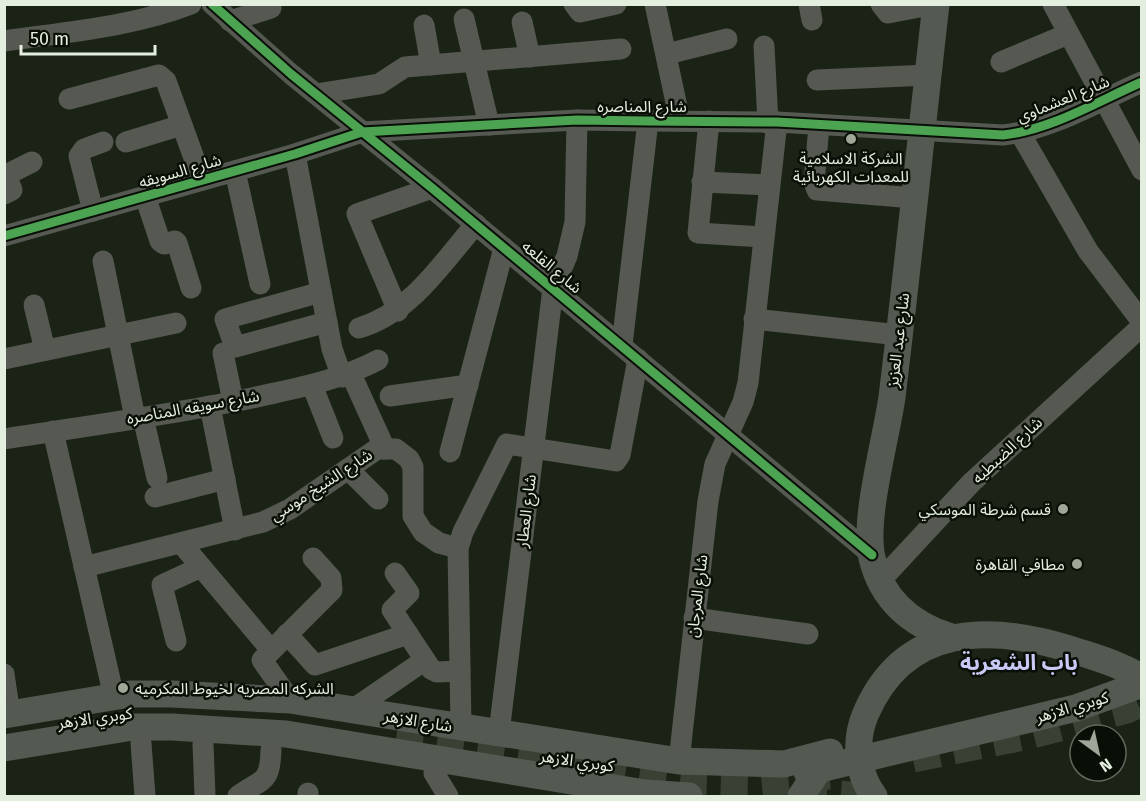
<svg xmlns="http://www.w3.org/2000/svg" width="1146" height="801" font-family="'Fira Sans','Noto Sans Arabic',sans-serif">
<style>
.lines{fill:none;stroke-linecap:round;stroke-linejoin:round}
.major-tunnel{stroke:#394134;stroke-width:27;stroke-dasharray:27 14;stroke-linecap:butt}
.minor{stroke:#555952;stroke-width:21}
.major{stroke:#545a52;stroke-width:27}
.major-bridge{stroke:#545a52;stroke-width:27}
.cycleway-casing{stroke:#090f06;stroke-width:13}
.cycleway{stroke:#4ca352;stroke-width:9}
.poi-dot{fill:#9ea798;stroke:#090f06;stroke-width:2}
.labels{text-anchor:middle;dominant-baseline:central;stroke-width:5;stroke-linejoin:round;paint-order:stroke}
.street-label{font-size:16px;fill:#e4eede;stroke:#090f06}
.poi-label{font-size:16px;fill:#e4eede;stroke:#090f06;text-anchor:end}
.district-label{font-size:22px;font-weight:bold;fill:#c8c9f5;stroke:#090f06}
</style>
<rect width="100%" height="100%" fill="#1b2316"/>
<g class="lines">
<!-- major-tunnel -->
<g class="major-tunnel">
<path d="M 396,739 L 697,783 L 753,785 L 831,776"/>
<path d="M 913,759 L 1029,736 L 1127,710 L 1142,703"/>
<path d="M 800,791 L 863,796"/>
</g>
<!-- minor -->
<g class="minor">
<path d="M 212,4 L 291,74 L 432,188 L 872,555"/>
<path d="M 574,4 L 580,12 L 616,4"/>
<path d="M 655,4 L 680,121"/>
<path d="M 809,4 L 812,20"/>
<path d="M 881,4 L 888,13 L 935,4"/>
<path d="M 1053,4 L 1142,170"/>
<path d="M 464,19 L 489,125"/>
<path d="M 230,21 L 271,8"/>
<path d="M 522,22 L 530,57"/>
<path d="M 424,25 L 431,65"/>
<path d="M 4,41 C 67,32 132,27 191,4"/>
<path d="M 764,46 L 768,123"/>
<path d="M 667,54 L 727,39"/>
<path d="M 1001,62 L 1068,34"/>
<path d="M 817,80 L 928,75"/>
<path d="M 316,94 L 379,84 L 405,67 L 621,49"/>
<path d="M 69,99 L 159,75 L 166,81 L 202,180"/>
<path d="M 709,121 L 698,233 L 763,237"/>
<path d="M 819,126 L 814,182 L 817,190 L 914,198"/>
<path d="M 1020,133 L 1088,251 L 1142,322"/>
<path d="M 126,142 L 182,125"/>
<path d="M 295,154 L 332,349 L 342,377"/>
<path d="M 235,171 L 260,284"/>
<path d="M 702,182 L 769,185"/>
<path d="M 4,194 L 12,190 L 6,175 L 32,162"/>
<path d="M 145,196 L 160,241 L 164,244 L 175,241 L 177,243 L 191,288"/>
<path d="M 93,211 L 79,156 L 84,149 L 103,142"/>
<path d="M 4,236 L 295,154 L 362,132 L 577,120 L 648,121 L 777,122 L 1003,135 C 1051,130 1098,101 1142,82"/>
<path d="M 103,261 L 135,418"/>
<path d="M 321,292 L 225,319 L 235,347 L 327,322"/>
<path d="M 34,305 L 45,350"/>
<path d="M 398,311 L 357,214 L 432,188"/>
<path d="M 754,319 L 899,335"/>
<path d="M 359,328 C 411,313 442,263 476,224"/>
<path d="M 622,345 L 648,121"/>
<path d="M 223,353 L 233,401"/>
<path d="M 4,359 L 176,323"/>
<path d="M 351,374 L 385,449"/>
<path d="M 312,385 L 333,438"/>
<path d="M 390,396 L 468,385"/>
<path d="M 210,406 L 235,530"/>
<path d="M 143,417 L 157,478"/>
<path d="M 53,431 L 114,697"/>
<path d="M 4,439 C 87,426 170,415 252,398 C 296,388 338,381 378,360"/>
<path d="M 450,452 L 504,248"/>
<path d="M 348,469 L 378,499"/>
<path d="M 155,497 L 225,479"/>
<path d="M 181,543 L 271,650"/>
<path d="M 84,567 L 263,522 L 290,509 L 377,449 L 396,449 L 409,459 L 413,467 L 413,516 L 423,532 L 439,543 L 458,548"/>
<path d="M 395,573 L 409,593 L 392,610 L 431,669 L 437,672 L 460,671"/>
<path d="M 880,581 L 971,483 L 1142,326"/>
<path d="M 694,618 L 808,634"/>
<path d="M 287,634 L 315,665 L 408,634"/>
<path d="M 176,641 L 162,585 L 201,567"/>
<path d="M 4,674 L 10,714"/>
<path d="M 290,700 L 262,660 L 332,590 L 331,578 L 313,558"/>
<path d="M 352,710 L 425,660"/>
<path d="M 461,728 L 458,548 L 463,532 L 507,444 L 616,461 L 620,455 L 638,359"/>
<path d="M 499,733 L 553,288 L 567,256 L 575,222 L 577,120"/>
<path d="M 141,743 L 145,796"/>
<path d="M 203,744 L 205,796"/>
<path d="M 679,761 L 708,501 L 715,464 L 743,402 L 748,383 L 777,122"/>
<path d="M 434,773 L 448,796"/>
<path d="M 308,793 L 308,796"/>
<path d="M 238,796 C 262,778 270,785 271,750"/>
</g>
<!-- major -->
<g class="major">
<path d="M 936,4 C 921,135 908,266 892,397 C 886,440 863,519 872,558 C 882,600 912,625 951,637"/>
<path d="M 4,715 L 130,694 L 172,694 L 290,700 L 679,761 L 784,764 L 830,752"/>
<path d="M 4,748 L 133,727 L 172,727 L 286,734 L 645,793 L 689,796"/>
<path d="M 801,796 L 828,756"/>
<path d="M 874,796 C 857,774 854,740 866,713 C 905,623 991,624 1073,650 C 1097,658 1120,664 1142,678"/>
</g>
<!-- major-bridge -->
<path class="major-bridge" d="M 807,772 L 1076,708 L 1142,684"/>
<defs>
<g id="cycleway">
<path d="M 212,4 L 291,74 L 432,188 L 872,555"/>
<path d="M 4,236 L 295,154 L 362,132 L 577,120 L 648,121 L 777,122 L 1003,135 C 1051,130 1098,101 1142,82"/>
</g>
</defs>
<!-- cycleway casing -->
<use href="#cycleway" class="cycleway-casing"/>
<!-- cycleway -->
<use href="#cycleway" class="cycleway"/>
</g>
<!-- markers -->
<g class="poi-dot">
<circle cx="851" cy="139" r="6"/>
<circle cx="1063" cy="509" r="6"/>
<circle cx="1077" cy="564" r="6"/>
<circle cx="123" cy="688" r="6"/>
</g>
<g class="labels">
<!-- street labels -->
<g class="street-label">
<text transform="translate(1063 99) rotate(-22)">شارع العشماوي</text>
<text x="642" y="106">شارع المناصره</text>
<text transform="translate(180 171) rotate(-16)">شارع السويقه</text>
<text transform="translate(552 267) rotate(40)">شارع القلعه</text>
<text transform="translate(898 340) rotate(-83)">شارع عبد العزيز</text>
<text transform="translate(193 407) rotate(-10)">شارع سويقه المناصره</text>
<text transform="translate(1007 450) rotate(-43)">شارع الضبطيه</text>
<text transform="translate(321 485) rotate(-33)">شارع الشيخ موسي</text>
<text transform="translate(526 511) rotate(-83)">شارع العطار</text>
<text transform="translate(697 596) rotate(-83)">شارع المرجان</text>
<text transform="translate(1072 707) rotate(-16)">كوبري الازهر</text>
<text transform="translate(95 718) rotate(-8)">كوبري الازهر</text>
<text transform="translate(418 721) rotate(9)">شارع الازهر</text>
<text transform="translate(577 761) rotate(8)">كوبري الازهر</text>
</g>
<!-- poi labels -->
<g class="poi-label">
<text x="851" y="158" text-anchor="middle">الشركة الاسلامية<tspan x="851" dy="18">للمعدات الكهربائية</tspan></text>
<text x="1051" y="509">قسم شرطة الموسكي</text>
<text x="1065" y="564">مطافي القاهرة</text>
<text x="135" y="688" text-anchor="start">الشركه المصريه لخيوط المكرميه</text>
</g>
<!-- district labels -->
<g class="district-label">
<text x="1019" y="662">باب الشعرية</text>
</g>
</g>
<!-- border -->
<rect width="1146" height="801" fill="none" stroke="#e4eede" stroke-width="12"/>
<!-- north arrow -->
<g transform="translate(1098 753) rotate(147)"><circle r="28" fill="#090f06" stroke="#61685c" stroke-width="1.5"/>
<path d="M0-4.5L10 22L0 15L-10 22Z" fill="#9ea798"/>
<text y="-9" font-size="16" font-weight="bold" text-anchor="middle" fill="#e4eede">N</text>
</g>
<!-- scale -->
<path d="M21 45v9h134v-9" fill="none" stroke="#e4eede" stroke-width="3"/>
<text x="30" y="45" font-size="18" fill="#e4eede" stroke="#090f06" stroke-width="4.5" paint-order="stroke">50 m</text>
</svg>
